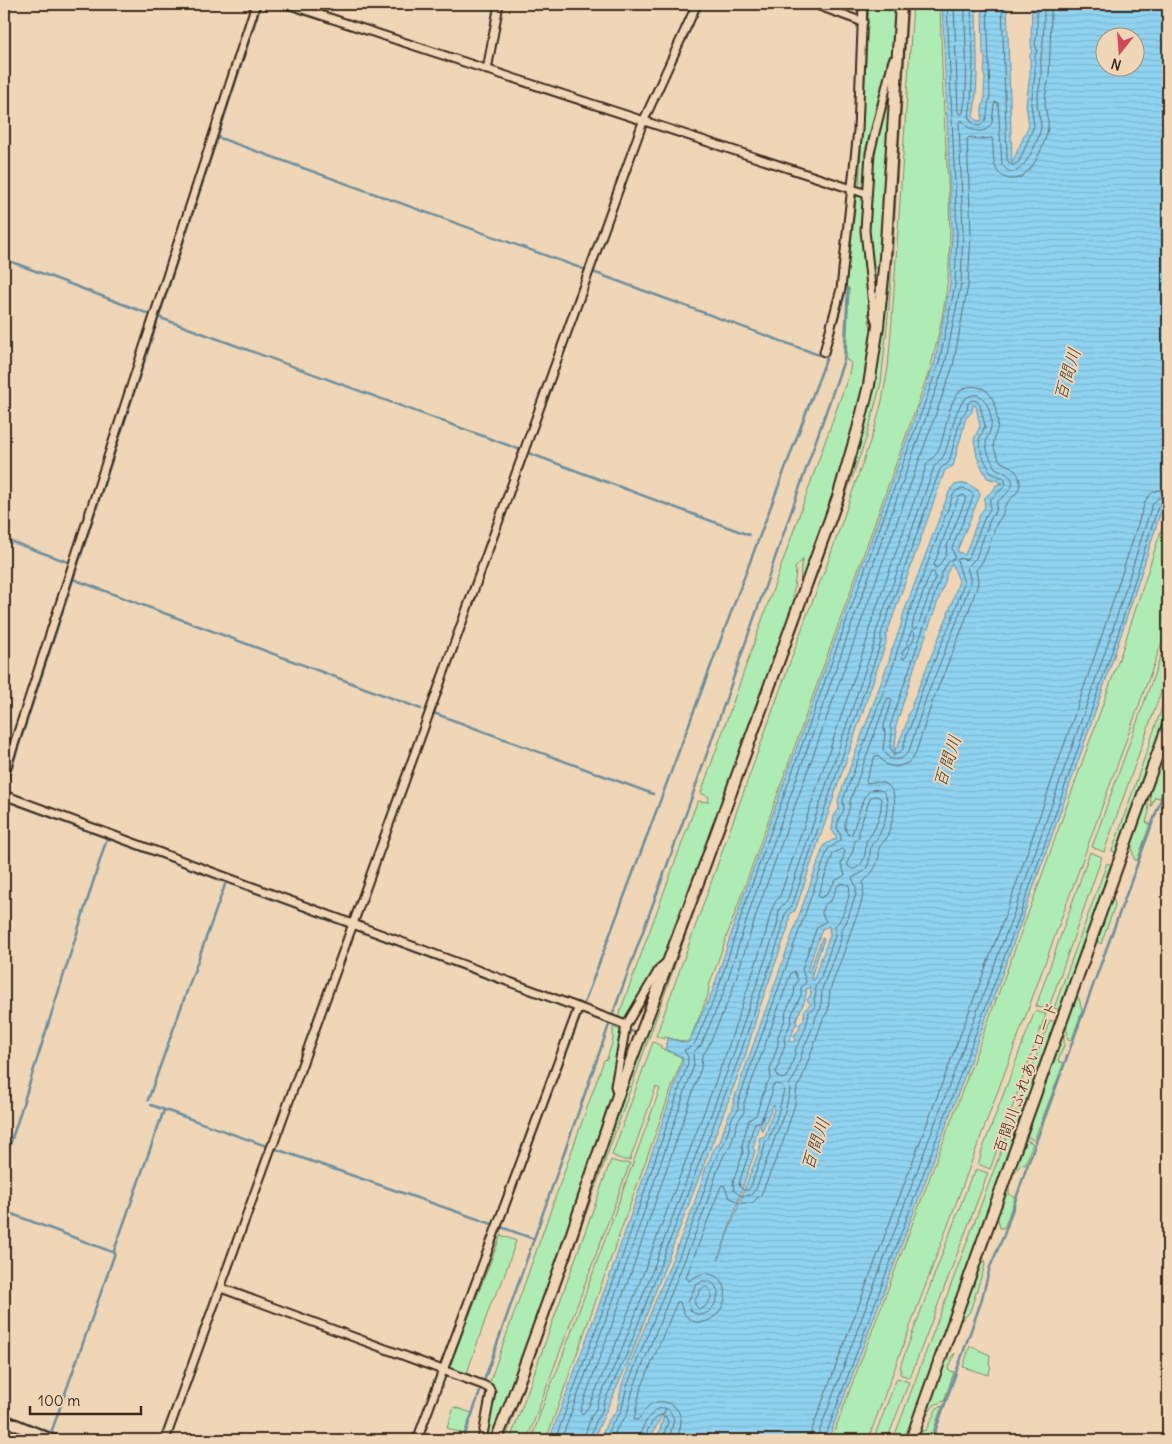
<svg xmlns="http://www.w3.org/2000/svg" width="1172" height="1444" font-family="Delius,'Klee One',sans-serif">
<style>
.grass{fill:#aeecb3;stroke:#748b68}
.water{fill:url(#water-rules);stroke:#6d8f9d;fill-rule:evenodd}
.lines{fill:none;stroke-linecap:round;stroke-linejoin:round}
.shore{stroke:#5d6e72;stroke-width:1}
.stream{stroke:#6d8f9d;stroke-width:2.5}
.street-casing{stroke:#3b2a1e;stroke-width:11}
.secondary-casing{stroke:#3b2a1e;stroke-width:14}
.street{stroke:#efd6b7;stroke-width:7}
.secondary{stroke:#efd6b7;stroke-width:10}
.labels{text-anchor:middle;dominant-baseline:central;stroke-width:4;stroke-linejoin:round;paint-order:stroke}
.street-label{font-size:16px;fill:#3b2a1e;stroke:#efd6b7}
.water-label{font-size:18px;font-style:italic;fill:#48433e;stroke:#efd6b7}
</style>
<defs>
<pattern id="water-rules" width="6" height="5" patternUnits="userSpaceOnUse" patternTransform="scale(1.25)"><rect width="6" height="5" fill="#8fd3f1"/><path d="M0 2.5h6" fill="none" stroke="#7cb5ce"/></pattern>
</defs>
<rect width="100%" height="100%" fill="#efd6b7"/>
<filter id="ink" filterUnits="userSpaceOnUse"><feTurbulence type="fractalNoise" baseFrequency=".02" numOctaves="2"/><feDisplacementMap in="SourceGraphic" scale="10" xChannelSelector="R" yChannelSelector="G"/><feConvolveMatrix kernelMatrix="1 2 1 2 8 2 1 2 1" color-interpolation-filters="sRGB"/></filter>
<g filter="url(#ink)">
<!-- grass -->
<g class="grass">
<path d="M 869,4 L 897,4 L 894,51 L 887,62 L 887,73 L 866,184 L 859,188 Z"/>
<path d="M 905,4 L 908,4 L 889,308 L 881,383 L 866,439 L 808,599 L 806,598 L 869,403 Z"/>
<path d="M 913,4 L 940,4 C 941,39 942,75 944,110 C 946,162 952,213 949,265 C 947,299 939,333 931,366 L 709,986 L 708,995 L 691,1037 L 687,1042 L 685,1042 L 665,1037 L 664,1039 L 656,1036 L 807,615 L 828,562 L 875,427 L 882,401 L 888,367 L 892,320 Z"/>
<path d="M 893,75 L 877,308 L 876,309 L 868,229 L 873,153 Z"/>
<path d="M 857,193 L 865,200 L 870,290 L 870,316 L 869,321 L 873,334 L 866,378 L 853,435 L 834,498 L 800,593 L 801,565 L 803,559 L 795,568 L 796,571 L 793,597 L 795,602 L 743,751 L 664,960 L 654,967 L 641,995 L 627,1019 L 622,1021 L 617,1020 L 697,802 L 699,801 L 708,802 L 709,797 L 701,793 L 849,374 L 851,364 L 849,361 L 846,360 L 849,288 L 846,287 Z"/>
<path d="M 1168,509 L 1168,606 L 1164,617 L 1166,631 L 1025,1018 L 868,1440 L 831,1440 L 951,1121 L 1036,892 L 1124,645 Z"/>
<path d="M 802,606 L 805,608 L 709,870 L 505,1440 L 501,1440 L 621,1098 Z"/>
<path d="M 1168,636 L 1168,672 L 1104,852 L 1092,847 Z"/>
<path d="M 1168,690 L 1168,710 L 1117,853 L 1112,851 Z"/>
<path d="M 1168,737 L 1168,775 L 1160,798 L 1155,797 L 1151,807 L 1150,788 Z"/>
<path d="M 1147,797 L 1149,812 L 1146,822 L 1150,824 L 1137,861 L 1134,859 L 1131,841 Z"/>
<path d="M 1090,852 L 1102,857 L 1048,1010 L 1036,1006 Z"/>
<path d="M 1107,863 L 1111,865 L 1060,1010 L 1054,1008 Z"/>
<path d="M 1112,892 L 1115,905 L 1101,944 L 1096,941 L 1096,938 Z"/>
<path d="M 1075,998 L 1079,998 L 1082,1011 L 1072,1039 L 1070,1040 L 1068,1039 L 1066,1023 Z"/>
<path d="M 1035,1011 L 1046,1014 L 990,1169 L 978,1164 L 981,1157 L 980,1156 Z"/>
<path d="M 1050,1020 L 1055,1022 L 906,1440 L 893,1440 Z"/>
<path d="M 613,1027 L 622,1031 L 610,1087 L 614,1099 L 518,1374 L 491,1440 L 484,1440 L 489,1384 L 604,1060 L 607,1059 L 613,1040 Z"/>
<path d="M 1062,1032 L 1064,1034 L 1064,1045 L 1058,1061 L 1064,1063 L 1034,1140 L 1025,1136 Z"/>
<path d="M 653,1042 L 661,1046 L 661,1048 L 679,1056 L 682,1058 L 681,1062 L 546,1440 L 531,1440 L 547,1394 L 557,1371 L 660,1089 L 656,1087 L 630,1160 L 623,1160 L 612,1155 Z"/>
<path d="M 1024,1139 L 1033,1143 L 1025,1165 L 1021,1164 L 1011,1177 Z"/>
<path d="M 611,1160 L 620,1163 L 630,1163 L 527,1440 L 510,1440 Z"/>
<path d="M 976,1169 L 988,1173 L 910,1378 L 900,1374 L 901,1364 L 971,1177 L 973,1177 Z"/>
<path d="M 1009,1182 L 1009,1194 L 1015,1198 L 1004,1228 L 1000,1228 L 997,1215 Z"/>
<path d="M 501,1235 L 516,1241 L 501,1285 L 491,1303 L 467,1373 L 470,1374 L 469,1378 L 448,1370 Z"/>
<path d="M 983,1253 L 985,1265 L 971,1308 L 969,1313 L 957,1325 Z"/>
<path d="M 970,1346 L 990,1355 L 989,1365 L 991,1367 L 988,1375 L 963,1367 Z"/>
<path d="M 955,1353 L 948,1370 L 954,1372 L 944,1401 L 934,1405 L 922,1423 L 944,1364 Z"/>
<path d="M 897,1378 L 909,1382 L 887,1440 L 873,1440 Z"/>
<path d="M 942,1406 L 930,1440 L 917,1440 L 920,1432 L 926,1430 L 937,1408 Z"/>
<path d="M 454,1407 L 472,1413 L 464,1434 L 447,1428 Z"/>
</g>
<!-- water -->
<path class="water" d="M 942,4 L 976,4 C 976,42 980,80 973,117 L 978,121 L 982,120 L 982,108 L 985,97 L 984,94 L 985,78 L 984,75 L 985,58 L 983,54 L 982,5 L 983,4 L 1007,4 L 1012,163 L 1029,125 L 1026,105 L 1030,75 L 1030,55 L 1032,50 C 1030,45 1032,13 1032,4 L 1168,4 L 1168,505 L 1166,509 L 1162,508 C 1063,823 944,1131 828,1440 L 657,1440 L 666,1408 L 649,1440 L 600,1440 L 607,1422 L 617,1410 L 622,1384 L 692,1210 L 707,1165 L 714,1149 L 720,1142 L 728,1116 L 733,1109 L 733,1102 L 824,845 L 837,838 L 832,830 L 834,816 L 839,809 L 838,800 L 889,661 C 892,645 901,631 903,615 L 949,492 L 954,485 L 966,483 L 978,490 L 980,495 L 957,551 L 965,555 L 980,514 L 985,507 L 984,499 C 988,493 994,492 996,485 L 1003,483 L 987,478 L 977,457 L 974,439 L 980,426 L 976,406 L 973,405 L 972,412 L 966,418 L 953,466 L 945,470 L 886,636 L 886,643 L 795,911 L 790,913 L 788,928 L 758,1012 L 745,1057 L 630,1358 L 593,1440 L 549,1440 L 613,1267 L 683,1061 L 682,1057 L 665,1049 L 668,1038 L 685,1043 L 689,1042 L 713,990 L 742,900 L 935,361 L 950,284 L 952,232 ZM 1104,38 L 1134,38 L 1134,68 L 1104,68 ZM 952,563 L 959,581 L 947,617 L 912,704 L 912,708 L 908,714 C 909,724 900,735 898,747 L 895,749 L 895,755 L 893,757 L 897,731 L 895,729 L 914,668 L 946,579 L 946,575 ZM 829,926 L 830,935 L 813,981 L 811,977 L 824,939 L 822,938 L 809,972 L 807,971 L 822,929 ZM 810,986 L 811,994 L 807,1000 L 811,1005 C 803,1009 804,1012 804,1020 L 800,1024 L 799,1030 L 794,1035 L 796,1040 L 792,1042 L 789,1040 L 792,1035 L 795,1025 L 798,1024 L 796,1022 C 798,1011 808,1000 806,989 L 808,989 ZM 773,1105 L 775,1106 L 765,1136 L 759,1138 L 760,1148 L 718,1260 L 755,1151 L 753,1148 C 757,1137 757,1123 764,1115 L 760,1127 L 762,1131 Z"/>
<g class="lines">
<!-- shore -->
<g class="shore">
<path d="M 954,4 L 958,112 L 961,114 L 963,113 C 970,77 964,40 965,4"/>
<path d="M 971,4 L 973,59 L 971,102 L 969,117 L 971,122 L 978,126 C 990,123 986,108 990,97 L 987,4"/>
<path d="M 1002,4 L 1007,159 L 1009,163 L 1013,165 L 1019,162 L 1034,126 L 1031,104 L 1035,75 L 1035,56 L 1037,50 L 1035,44 L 1037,33 L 1037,4"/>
<path d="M 964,495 L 966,498 L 947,546 L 946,555 L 938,567 L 935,568 L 934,565 L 958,498 Z"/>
<path d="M 933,572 L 935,574 L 935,578 L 917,628 L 914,630 L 912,627 L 914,618 L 930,574 Z"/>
<path d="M 912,631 L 914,632 C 916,636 912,644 909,646 L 910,648 L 906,657 L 903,659 L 902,653 L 907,645 L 907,642 Z"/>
<path d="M 873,796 L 878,796 L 881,799 C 883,810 875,833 866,841 C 866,851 865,868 852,869 L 848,866 C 847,860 849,859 852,853 C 855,846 852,842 859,837 L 859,829 L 870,799 Z"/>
<path d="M 842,849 L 845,851 L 841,864 L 845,875 L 835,881 L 826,895 L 820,898 L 818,895 L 833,854 Z"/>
<path d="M 842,883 L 849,885 C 852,894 842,921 835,926 L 835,936 L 819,982 L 815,987 L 816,993 L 814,999 L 815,1007 L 809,1012 C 809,1020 801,1042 796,1047 C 796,1053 789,1074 786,1078 L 781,1079 L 777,1076 L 776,1072 L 779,1066 L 779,1060 L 782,1054 L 785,1044 L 784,1038 L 791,1022 L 792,1014 L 801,995 L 801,988 L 806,982 L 802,969 L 817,927 L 826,921 L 822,914 C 822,906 825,903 831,901 L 837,887 Z"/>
<path d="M 776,1084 L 781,1085 L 784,1089 C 782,1100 773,1136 765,1143 L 764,1149 L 751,1186 L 748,1190 L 743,1190 L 740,1187 L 739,1183 L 749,1153 L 748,1146 L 753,1128 L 755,1123 L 761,1121 L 772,1093 L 772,1087 Z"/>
<path d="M 703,1281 C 712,1280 718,1286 718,1295 C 715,1308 705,1321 691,1311 L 688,1302 L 695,1286 Z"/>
<path d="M 707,1287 L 711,1291 L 711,1298 L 705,1307 L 699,1309 L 695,1305 L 695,1300 L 701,1289 Z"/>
<path d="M 555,1440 L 618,1269 L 688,1063 L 688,1057 L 684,1050 L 691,1047 L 695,1043 L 717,992 L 746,901 L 939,363 L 955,285 L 957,232 L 947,4"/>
<path d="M 561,1440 L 624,1271 L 694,1065 L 693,1053 L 701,1045 L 723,994 L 752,903 L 945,364 L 961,284 L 963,232 L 959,122 L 962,120 C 968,129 975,133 986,130 L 992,123 L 994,105 L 995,102 L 998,103 L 1002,164 C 1018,191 1039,140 1041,127 C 1041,119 1037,111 1037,104 C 1037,95 1040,86 1041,77 C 1042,70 1040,64 1041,57 C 1044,40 1044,22 1044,4"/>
<path d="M 583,1440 L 591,1417 L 596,1409 L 599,1399 L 620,1354 L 652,1272 L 734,1053 L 748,1009 L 777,926 L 779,909 L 787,901 L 875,641 L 876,632 L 934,467 C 937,462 942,460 944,455 C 952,439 954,391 978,395 C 988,399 994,420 990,431 C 989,434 986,438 986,442 C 986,451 991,460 995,468 C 1021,478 1015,488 997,502 L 996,511 L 990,520 L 976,558 L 967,567 L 970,578 L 970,584 L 957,621 L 926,698 L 909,751 C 904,759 897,761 889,758 L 883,749 L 885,735 L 884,726 L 892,700 L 890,698 L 887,699 L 850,801 C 850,817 840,820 848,835 L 852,834 L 864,797 L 871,790 C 898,784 885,827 877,838 C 877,839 873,844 872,844 C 869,850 871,860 867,867 C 864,873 857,875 852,878 L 856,886 L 856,894 L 846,923 L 841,930 L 841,939 L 822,989 L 821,1008 L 816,1016 L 814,1024 L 803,1050 L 794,1078 L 789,1084 L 790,1091 L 785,1111 L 756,1189 L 751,1195 L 741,1196 L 734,1191 L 733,1182 L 743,1153 L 742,1145 L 747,1126 L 749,1120 L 756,1115 L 766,1085 L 771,1078 L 770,1070 L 778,1044 L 778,1036 L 785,1020 L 786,1011 L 794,995 L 795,986 L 798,980 L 794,971 L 791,973 L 744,1103 L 744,1112 L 738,1121 L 730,1147 L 724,1155 L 718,1169 L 703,1214 L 633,1389 L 627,1415 L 617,1428 L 612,1440"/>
<path d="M 589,1440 L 597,1419 L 602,1411 L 604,1402 L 626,1356 L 740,1055 C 753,1014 767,974 781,933 C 784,923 782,912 792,906 L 881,642 L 881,634 L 940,469 L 949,462 L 961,417 L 967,410 L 968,403 L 972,400 L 977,401 L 980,405 L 985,426 L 979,440 L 982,455 L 991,473 L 1004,478 L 1006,485 L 990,500 L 990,509 L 985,517 L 969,557 L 966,560 L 960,558 L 957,560 L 964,583 L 952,619 L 920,695 L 910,728 L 907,733 L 903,749 L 899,753 L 894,753 L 890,748 L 892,734 L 890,726 L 942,573 L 948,562 L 955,558 L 952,548 L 974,495 L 964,488 L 957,490 L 953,495 L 908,616 C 905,633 897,647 894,663 L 843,800 L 844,810 L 839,818 L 837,828 L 841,836 L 841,840 L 828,849 L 738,1102 L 738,1110 L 732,1118 L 724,1144 L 719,1152 L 712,1167 L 697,1212 L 627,1386 L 621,1412 L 611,1425 L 606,1440"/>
<path d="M 639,1440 C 640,1425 663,1390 674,1419 L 669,1440"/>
<path d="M 645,1440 C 646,1431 653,1418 661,1415 L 666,1417 L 668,1422 L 662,1440"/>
<path d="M 676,1440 C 678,1434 681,1428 681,1421 C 681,1406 663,1396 650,1405 C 645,1408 642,1415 638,1420 L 634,1420 L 640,1391 L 677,1302 L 680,1302 C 688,1340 730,1319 725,1288 C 718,1271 702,1270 689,1281 L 686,1277 L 721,1186 L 724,1185 L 729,1197 L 739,1203 L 752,1203 L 761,1195 L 783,1142 L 795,1104 L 797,1087 L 801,1081 L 823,1019 L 828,1011 L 830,990 L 848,941 C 852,922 866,903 863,882 C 872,874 876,868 879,856 C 879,853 879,851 879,848 C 880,845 884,842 886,839 C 895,818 906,775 867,783 L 866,780 L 875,756 L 878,756 L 887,765 L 896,767 L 908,763 L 915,755 L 933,700 L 964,624 L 977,587 L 978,580 L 976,570 C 988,558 990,539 997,523 C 999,520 1002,517 1003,513 C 1004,511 1003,508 1005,506 C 1010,497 1019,495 1020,484 C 1020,471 1011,466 1001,462 C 997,456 992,447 994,440 C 996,431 999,427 997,418 C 995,405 993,390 978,387 C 945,380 949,435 937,452 C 935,457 930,459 927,464 L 869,629 L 867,640 L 780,896 C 769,907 769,924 764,939 C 752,976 739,1013 727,1051 L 645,1269 L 613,1351 L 589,1406 L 583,1414 L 581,1413 L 580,1411 L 631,1273 L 701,1068 L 702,1056 L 707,1049 L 730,997 L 759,906 L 953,366 L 968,285 L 971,232 L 967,139 L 969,137 L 978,139 L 992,138 C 995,152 989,175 1010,179 C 1030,182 1045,145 1048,128 C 1049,120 1045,111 1045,102 C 1045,93 1048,84 1049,76 C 1050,52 1051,28 1051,4"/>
<path d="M 810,1440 L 811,1432 L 1008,908 L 1103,632 L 1145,502 C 1150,492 1157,488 1168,490"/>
<path d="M 818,1440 L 818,1435 L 1015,910 L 1111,635 L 1152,505 L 1158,498 L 1168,497"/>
<path d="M 824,1440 L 1021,912 L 1117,637 L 1158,507 L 1161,503 L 1168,503"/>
</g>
<!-- stream -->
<g class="stream">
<path d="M 240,4 L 251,7"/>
<path d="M 298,4 L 408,40"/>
<path d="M 864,55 L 867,4"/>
<path d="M 649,117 L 702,4"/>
<path d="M 217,137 L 586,270"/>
<path d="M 4,259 L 149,314"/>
<path d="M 593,272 L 819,355"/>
<path d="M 158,317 L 521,450"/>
<path d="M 546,402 L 647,122"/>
<path d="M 526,452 L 749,535"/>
<path d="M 4,539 L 68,562"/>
<path d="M 73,579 L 421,709"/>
<path d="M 431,712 L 653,794"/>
<path d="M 4,791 L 261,4"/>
<path d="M 4,800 L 621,1028"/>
<path d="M 357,923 L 375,872"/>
<path d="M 580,1014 L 827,357 L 844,296 L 857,168"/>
<path d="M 612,1016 L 688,808 L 844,360 L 848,289 L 845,288"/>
<path d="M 631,1031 L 636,1033"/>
<path d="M 148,1100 L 226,882"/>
<path d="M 151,1105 L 269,1147"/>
<path d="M 273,1148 L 495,1225"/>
<path d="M 4,1164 L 107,838"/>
<path d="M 4,1211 L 115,1253 L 51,1433"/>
<path d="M 501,1227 L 534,1239"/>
<path d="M 114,1251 L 164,1110"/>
<path d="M 225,1286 L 274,1149"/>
<path d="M 223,1292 L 239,1298"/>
<path d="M 211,1324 L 223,1292"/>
<path d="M 452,1357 L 581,1014"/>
<path d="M 484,1381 L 609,1025"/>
<path d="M 4,1414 L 69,1440"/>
<path d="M 4,1426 L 38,1440"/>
<path d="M 463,1440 L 482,1386"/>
<path d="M 932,1440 L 981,1302 L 990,1267 L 1004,1235 L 1025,1172 L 1168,780"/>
</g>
<defs>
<g id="street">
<path d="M 287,4 L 867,194"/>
<path d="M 814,4 L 863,22"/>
<path d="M 487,70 L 499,4"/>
<path d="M 877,324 L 874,315 L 865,230 L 868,185 L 870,153 L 893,60 L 898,60"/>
<path d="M 824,352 L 841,289 L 858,130 L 863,4"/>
<path d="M 4,775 L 256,4"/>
<path d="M 4,795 L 626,1025"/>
<path d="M 618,1095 L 615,1086 L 626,1025 L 660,968 L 667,962"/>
<path d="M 273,1145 L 643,122 L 697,4"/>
<path d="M 221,1288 L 483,1385 L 489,1388 L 491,1392 L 482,1440"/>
<path d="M 165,1440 L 272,1145"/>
<path d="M 417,1440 L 578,1009"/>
</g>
<g id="secondary">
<path d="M 4,1420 L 52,1440"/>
<path d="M 496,1440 L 511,1403 L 565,1254 L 618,1095 L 705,864 L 838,497 L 858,429 L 869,385 L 878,326 L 885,258 L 901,4"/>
<path d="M 911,1440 L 1168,725"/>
</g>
</defs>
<!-- street casing -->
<use href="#street" class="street-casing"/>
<!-- secondary casing -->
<use href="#secondary" class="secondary-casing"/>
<!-- street -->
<use href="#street" class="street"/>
<!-- secondary -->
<use href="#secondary" class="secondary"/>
</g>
</g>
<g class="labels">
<!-- street labels -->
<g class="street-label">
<text transform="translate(1025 1077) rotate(-70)">百間川ふれあいロード</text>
</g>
<!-- water labels -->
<g class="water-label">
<text transform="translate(1067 374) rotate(-73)">百間川</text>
<text transform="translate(947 761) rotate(-72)">百間川</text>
<text transform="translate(815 1144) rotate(-71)">百間川</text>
</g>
</g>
<!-- margin -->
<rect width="1172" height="1444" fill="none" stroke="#efd6b7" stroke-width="20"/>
<rect x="10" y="10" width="1152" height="1424" fill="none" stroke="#3b2a1e" stroke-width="2" filter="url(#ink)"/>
<!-- north arrow -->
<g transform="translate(1120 52) rotate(197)"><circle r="24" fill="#efd6b7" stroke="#a7917a"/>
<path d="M0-4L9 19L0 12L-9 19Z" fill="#d1495b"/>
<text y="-8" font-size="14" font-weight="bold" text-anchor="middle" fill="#3b2a1e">N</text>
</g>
<!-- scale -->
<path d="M30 1406v8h111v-8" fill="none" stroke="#3b2a1e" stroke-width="2.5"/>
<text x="38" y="1406" font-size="15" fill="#3b2a1e" stroke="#efd6b7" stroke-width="4" paint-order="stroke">100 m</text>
</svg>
